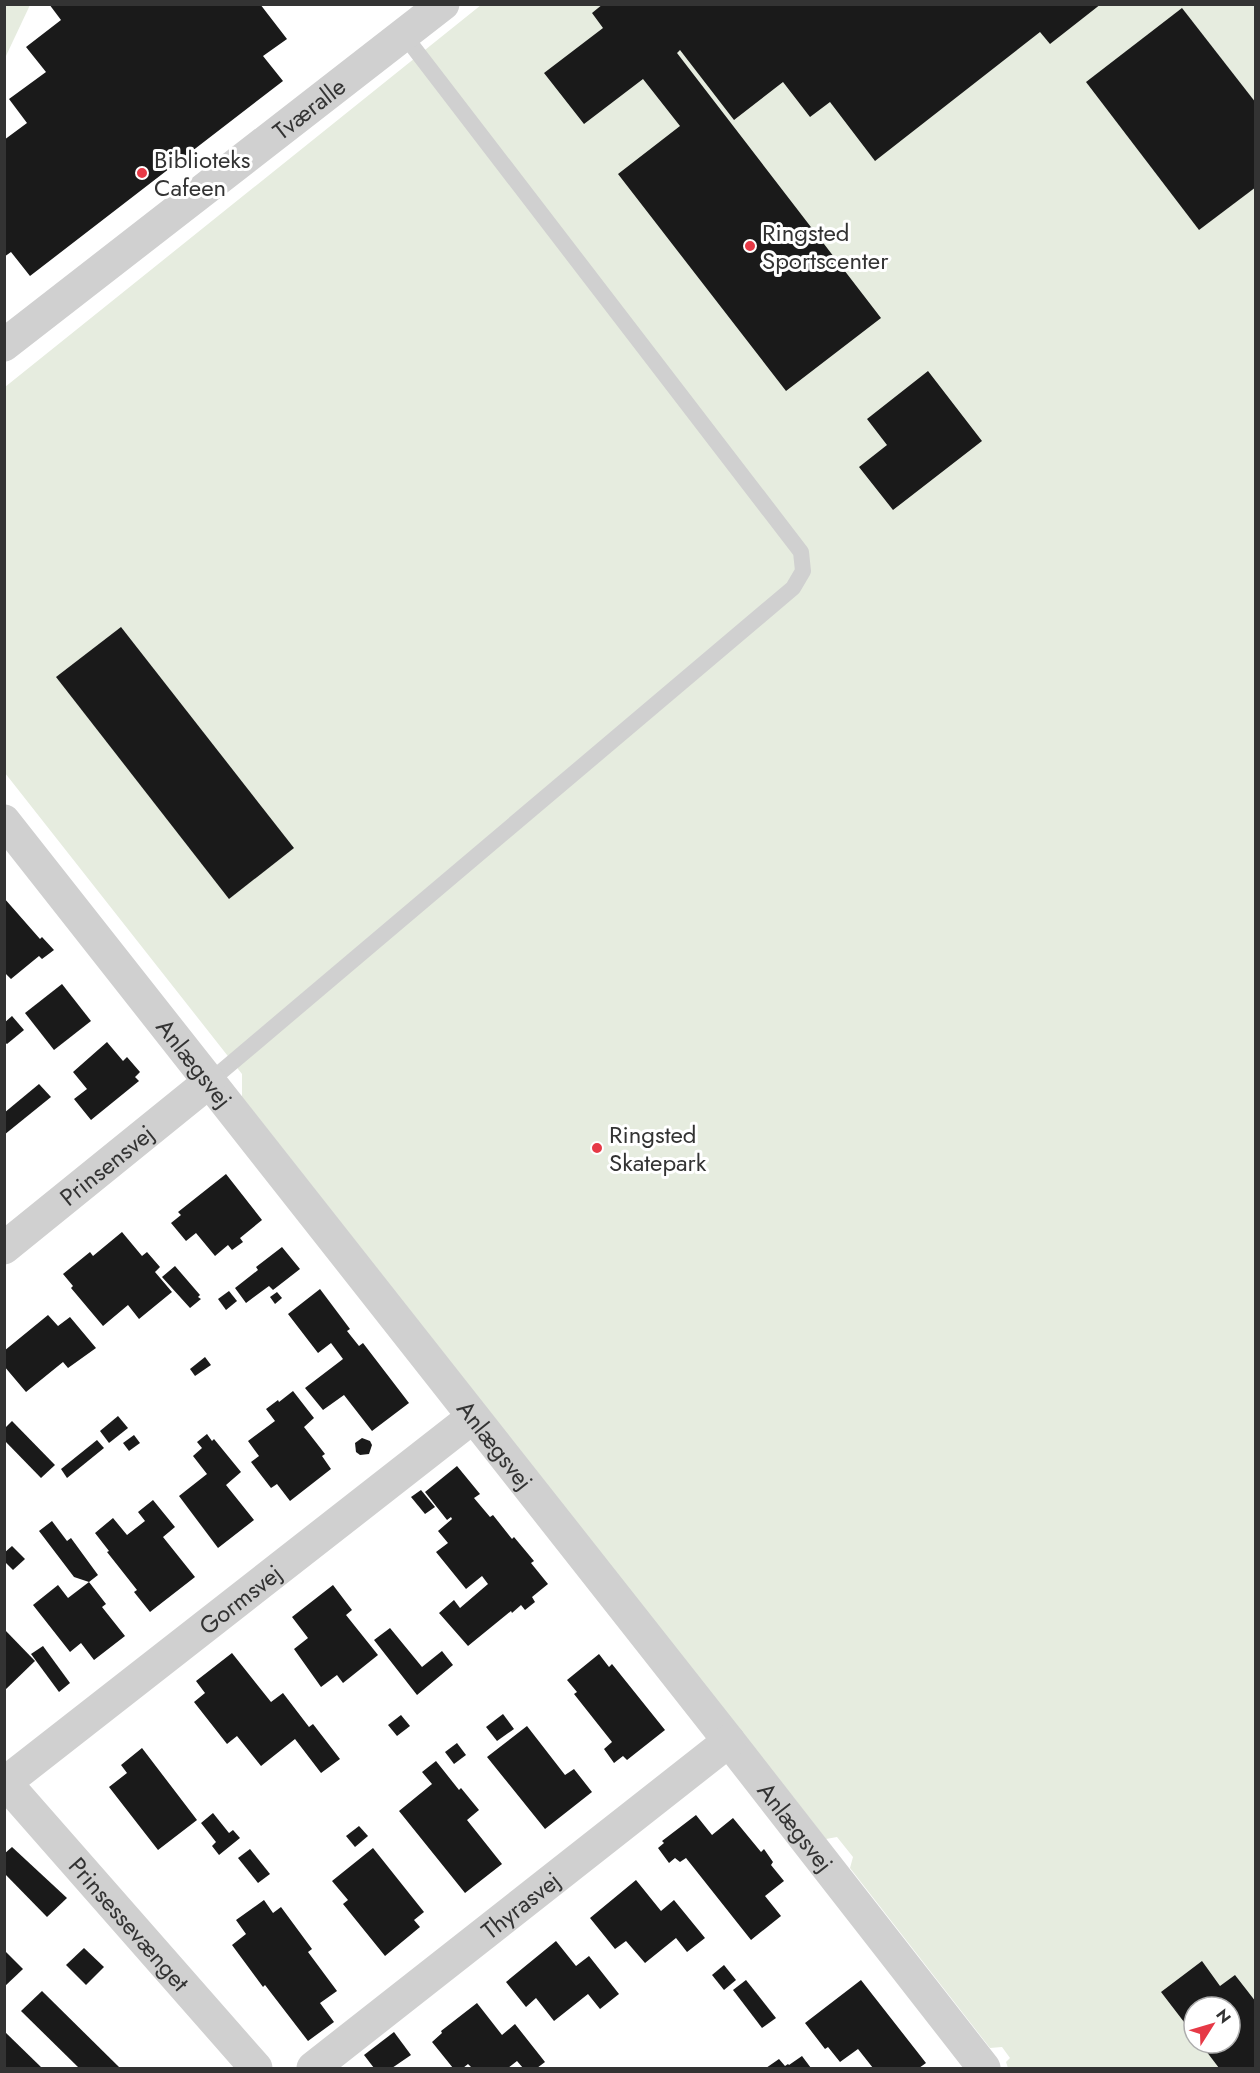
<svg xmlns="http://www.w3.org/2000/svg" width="1260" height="2073" font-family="Jost,sans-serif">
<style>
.green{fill:#e6ecdf;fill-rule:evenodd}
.building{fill:#1a1a1a}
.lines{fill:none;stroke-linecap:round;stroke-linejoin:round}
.service{stroke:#d0d0d0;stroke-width:16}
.minor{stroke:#d0d0d0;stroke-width:33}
.poi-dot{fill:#e63946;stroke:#fff;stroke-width:2}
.labels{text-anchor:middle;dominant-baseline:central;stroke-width:6;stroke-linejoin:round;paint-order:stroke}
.street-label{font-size:24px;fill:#333;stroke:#fff}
.poi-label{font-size:24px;fill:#333;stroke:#fff;text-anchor:start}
</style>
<rect width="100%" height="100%" fill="#fff"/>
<!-- green -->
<g class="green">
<path d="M 5,4 L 30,5 L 5,58 L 4,5 Z"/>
<path d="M 481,5 L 1255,5 L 1255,2068 L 1008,2068 L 1006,2062 L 1010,2058 L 1002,2047 L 990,2048 L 850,1868 L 853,1857 L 837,1837 L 826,1839 L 242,1097 L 242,1074 L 5,773 L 5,387 ZM 1194,2007 L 1230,2007 L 1230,2043 L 1194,2043 Z"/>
</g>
<!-- building -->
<g class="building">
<path d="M 49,4 L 260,4 L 287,39 L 263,56 L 283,81 L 30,276 L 11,252 L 4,257 L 4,140 L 27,123 L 9,99 L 46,72 L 26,47 L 61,20 Z"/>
<path d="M 603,4 L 1101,4 L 1050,44 L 1040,32 L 875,161 L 830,102 L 810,117 L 783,82 L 734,120 L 680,50 L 677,53 L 881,318 L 786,391 L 618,174 L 680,126 L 643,79 L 584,124 L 544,73 L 603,28 L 592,13 Z"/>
<path d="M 1182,8 L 1256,103 L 1256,187 L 1199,230 L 1086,82 Z"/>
<path d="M 928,371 L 982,441 L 893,510 L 859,467 L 887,445 L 867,419 Z"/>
<path d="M 121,627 L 294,848 L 229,899 L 56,677 Z"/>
<path d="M 4,898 L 40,939 L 42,937 L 54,950 L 42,959 L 39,956 L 11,979 L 4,972 Z"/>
<path d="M 62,984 L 91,1021 L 54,1050 L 25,1013 Z"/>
<path d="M 12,1016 L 24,1030 L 7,1044 L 4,1042 L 4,1023 Z"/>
<path d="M 107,1042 L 123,1061 L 127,1057 L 140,1072 L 135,1077 L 139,1081 L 91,1120 L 74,1099 L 87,1089 L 73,1072 Z"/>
<path d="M 39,1084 L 51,1097 L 4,1135 L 4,1113 Z"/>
<path d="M 226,1174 L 262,1220 L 240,1238 L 243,1242 L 232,1250 L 228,1245 L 215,1256 L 196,1233 L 186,1241 L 171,1223 L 181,1215 L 178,1212 Z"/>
<path d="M 122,1232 L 142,1256 L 147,1252 L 160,1267 L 155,1272 L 172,1292 L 139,1319 L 128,1305 L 103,1326 L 71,1288 L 73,1286 L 63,1274 L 90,1252 L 93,1256 Z"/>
<path d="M 282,1247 L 300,1269 L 273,1290 L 269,1286 L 246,1303 L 235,1288 L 258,1270 L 256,1267 Z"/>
<path d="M 175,1266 L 200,1295 L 198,1297 L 201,1299 L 190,1308 L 162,1277 Z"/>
<path d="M 320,1289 L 350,1329 L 347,1331 L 359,1346 L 363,1343 L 409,1403 L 372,1431 L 344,1395 L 323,1410 L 305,1388 L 343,1359 L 331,1343 L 318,1353 L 288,1314 Z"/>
<path d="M 229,1291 L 237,1301 L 226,1310 L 218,1299 Z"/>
<path d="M 277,1292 L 282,1298 L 275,1304 L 270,1297 Z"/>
<path d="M 48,1315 L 58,1326 L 70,1317 L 96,1348 L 68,1368 L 63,1362 L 26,1392 L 4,1366 L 4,1351 Z"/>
<path d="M 205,1357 L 211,1365 L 195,1376 L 190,1369 Z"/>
<path d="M 293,1391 L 314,1418 L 304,1427 L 325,1454 L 322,1456 L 331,1469 L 290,1501 L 277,1484 L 271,1488 L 251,1462 L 259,1456 L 248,1441 L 275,1421 L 266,1409 L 278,1400 L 279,1402 Z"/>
<path d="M 118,1416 L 128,1428 L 109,1443 L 100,1431 Z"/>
<path d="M 12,1421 L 55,1465 L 41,1478 L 4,1440 L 4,1429 Z"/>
<path d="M 207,1434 L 212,1441 L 214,1439 L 241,1472 L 226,1485 L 254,1520 L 218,1548 L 179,1496 L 207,1474 L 193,1456 L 202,1448 L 197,1442 Z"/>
<path d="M 134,1435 L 140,1443 L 129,1451 L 123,1443 Z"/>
<path d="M 362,1438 L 370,1441 L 372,1445 L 369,1454 L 360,1455 L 356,1452 L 355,1443 Z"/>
<path d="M 97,1440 L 104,1448 L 67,1478 L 61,1469 Z"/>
<path d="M 457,1466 L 480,1494 L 474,1498 L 490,1517 L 493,1515 L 512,1539 L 514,1537 L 534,1561 L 531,1563 L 548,1584 L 532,1597 L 535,1602 L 525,1610 L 521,1605 L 512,1613 L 511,1611 L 468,1646 L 439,1613 L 454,1600 L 460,1608 L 488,1584 L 482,1576 L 466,1589 L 436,1552 L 448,1543 L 438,1531 L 452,1519 L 451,1517 L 447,1520 L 425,1492 Z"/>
<path d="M 421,1490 L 435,1507 L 425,1514 L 411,1497 Z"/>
<path d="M 153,1500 L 175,1527 L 163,1537 L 195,1577 L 150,1612 L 134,1592 L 137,1590 L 107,1552 L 109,1551 L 95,1533 L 113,1518 L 127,1535 L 145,1521 L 138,1512 Z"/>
<path d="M 52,1521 L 67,1541 L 71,1538 L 98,1575 L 89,1582 L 74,1577 L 39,1531 Z"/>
<path d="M 12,1546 L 25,1559 L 13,1570 L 4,1561 L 4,1553 Z"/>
<path d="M 89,1582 L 106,1604 L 102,1607 L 125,1636 L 94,1660 L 81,1643 L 70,1652 L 33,1605 L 58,1585 L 68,1598 Z"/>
<path d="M 333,1585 L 352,1610 L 346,1615 L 378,1655 L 343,1683 L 337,1675 L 321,1687 L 294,1649 L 308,1638 L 292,1617 Z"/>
<path d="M 390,1628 L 422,1667 L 442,1651 L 453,1665 L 417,1695 L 374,1640 Z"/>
<path d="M 4,1629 L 35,1661 L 4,1691 Z"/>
<path d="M 43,1646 L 70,1683 L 59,1692 L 31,1654 Z"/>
<path d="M 232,1653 L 271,1702 L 283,1693 L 309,1727 L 313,1724 L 340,1759 L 321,1773 L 295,1739 L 261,1766 L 237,1736 L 227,1744 L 194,1702 L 205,1693 L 196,1681 Z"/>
<path d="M 599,1654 L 609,1667 L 612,1664 L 665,1730 L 627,1760 L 623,1756 L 614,1763 L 604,1749 L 612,1742 L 574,1694 L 577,1692 L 567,1680 Z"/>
<path d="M 503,1714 L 514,1729 L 497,1741 L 486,1727 Z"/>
<path d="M 401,1715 L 410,1726 L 397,1736 L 388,1725 Z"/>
<path d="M 527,1726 L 565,1775 L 574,1769 L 592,1792 L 545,1829 L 487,1757 Z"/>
<path d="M 457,1743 L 466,1755 L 454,1764 L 445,1752 Z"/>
<path d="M 142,1748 L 197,1820 L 158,1850 L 109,1787 L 127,1773 L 121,1765 Z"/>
<path d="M 436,1761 L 459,1790 L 461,1788 L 479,1810 L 467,1820 L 502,1864 L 465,1893 L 399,1811 L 432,1784 L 422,1772 Z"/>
<path d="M 213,1813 L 229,1833 L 233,1830 L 240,1838 L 219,1855 L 212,1846 L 216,1842 L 201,1823 Z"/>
<path d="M 696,1815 L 712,1835 L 733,1818 L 761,1852 L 764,1849 L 773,1862 L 771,1865 L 784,1881 L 765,1896 L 781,1916 L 751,1940 L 686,1858 L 680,1862 L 675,1858 L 669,1863 L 658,1848 L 664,1843 L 662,1841 Z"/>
<path d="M 359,1826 L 368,1836 L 355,1847 L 346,1836 Z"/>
<path d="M 12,1847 L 67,1898 L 47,1917 L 4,1873 L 4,1854 Z"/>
<path d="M 373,1848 L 424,1912 L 414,1920 L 420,1927 L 385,1956 L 343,1904 L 348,1900 L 332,1881 Z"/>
<path d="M 250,1849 L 270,1874 L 258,1883 L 238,1858 Z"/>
<path d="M 636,1880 L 661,1911 L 674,1900 L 705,1938 L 687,1952 L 676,1938 L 645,1963 L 626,1941 L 615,1949 L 590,1918 Z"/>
<path d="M 264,1900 L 273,1913 L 281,1907 L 312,1949 L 308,1952 L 337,1991 L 320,2003 L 334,2022 L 308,2041 L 265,1985 L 263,1987 L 232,1945 L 246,1934 L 236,1920 Z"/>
<path d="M 556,1941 L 576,1966 L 589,1956 L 619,1994 L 600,2009 L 588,1994 L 554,2021 L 536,1998 L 526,2007 L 506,1982 Z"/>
<path d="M 84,1948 L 104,1967 L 86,1985 L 66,1965 Z"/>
<path d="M 4,1950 L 23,1969 L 4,1987 Z"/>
<path d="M 1202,1961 L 1220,1986 L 1235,1975 L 1256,2002 L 1256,2068 L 1219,2068 L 1200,2043 L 1230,2043 L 1230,2007 L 1194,2007 L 1194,2035 L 1161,1992 Z"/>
<path d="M 724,1965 L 736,1980 L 724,1990 L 712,1975 Z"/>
<path d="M 746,1980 L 776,2018 L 762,2028 L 733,1990 Z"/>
<path d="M 861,1980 L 926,2063 L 919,2068 L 873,2068 L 858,2049 L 840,2062 L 828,2047 L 825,2049 L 805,2023 Z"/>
<path d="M 42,1991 L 120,2068 L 79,2068 L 21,2011 Z"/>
<path d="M 477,2003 L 502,2035 L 515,2024 L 545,2062 L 537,2068 L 523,2068 L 517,2061 L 508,2068 L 472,2068 L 468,2064 L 463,2068 L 453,2068 L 432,2042 L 442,2033 L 441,2031 Z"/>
<path d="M 4,2031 L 42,2068 L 4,2068 Z"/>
<path d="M 394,2032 L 411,2055 L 392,2068 L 374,2068 L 364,2055 Z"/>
<path d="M 802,2056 L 811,2068 L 766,2068 L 779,2059 L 785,2066 L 788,2064 L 789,2065 Z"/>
</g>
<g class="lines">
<!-- service -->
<path class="service" d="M 209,1082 L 793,588 L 803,571 L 801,552 L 404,35"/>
<!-- minor -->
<g class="minor">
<path id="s1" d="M 4,345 L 443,4"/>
<path id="s2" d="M 4,821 L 729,1741 L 984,2068"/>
<path id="s3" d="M 4,1248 L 209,1082"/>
<path id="s4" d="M 4,1781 L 256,2068"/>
<path id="s5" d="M 6,1782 L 473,1417"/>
<path id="s6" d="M 313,2068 L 729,1741"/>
</g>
</g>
<!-- markers -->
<g class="poi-dot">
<circle cx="142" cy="173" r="6"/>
<circle cx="750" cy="246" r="6"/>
<circle cx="597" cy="1148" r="6"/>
</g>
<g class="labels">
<!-- street labels -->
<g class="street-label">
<text stroke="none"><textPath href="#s1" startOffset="386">Tværalle</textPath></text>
<text stroke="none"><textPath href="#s2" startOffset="308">Anlægsvej</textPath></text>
<text stroke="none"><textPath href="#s3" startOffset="132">Prinsensvej</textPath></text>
<text stroke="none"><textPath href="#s2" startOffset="794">Anlægsvej</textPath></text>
<text stroke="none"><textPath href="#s5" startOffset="297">Gormsvej</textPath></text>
<text stroke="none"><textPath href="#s2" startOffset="1280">Anlægsvej</textPath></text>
<text stroke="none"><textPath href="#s6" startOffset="264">Thyrasvej</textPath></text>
<text stroke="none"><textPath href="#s4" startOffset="190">Prinsessevænget</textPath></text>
</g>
<!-- poi labels -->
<g class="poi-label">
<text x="154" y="159">Biblioteks<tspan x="154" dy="28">Cafeen</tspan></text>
<text x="762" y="232">Ringsted<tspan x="762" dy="28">Sportscenter</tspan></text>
<text x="609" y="1134">Ringsted<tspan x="609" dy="28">Skatepark</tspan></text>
</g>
</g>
<!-- border -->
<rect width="1260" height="2073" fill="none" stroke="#333333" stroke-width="12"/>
<!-- north arrow -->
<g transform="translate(1212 2025) rotate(53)"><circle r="28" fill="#ffffff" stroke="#adadad" stroke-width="1.5"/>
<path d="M0-4.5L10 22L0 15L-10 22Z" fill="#e63946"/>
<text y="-9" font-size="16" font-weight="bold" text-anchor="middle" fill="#333333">N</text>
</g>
</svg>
